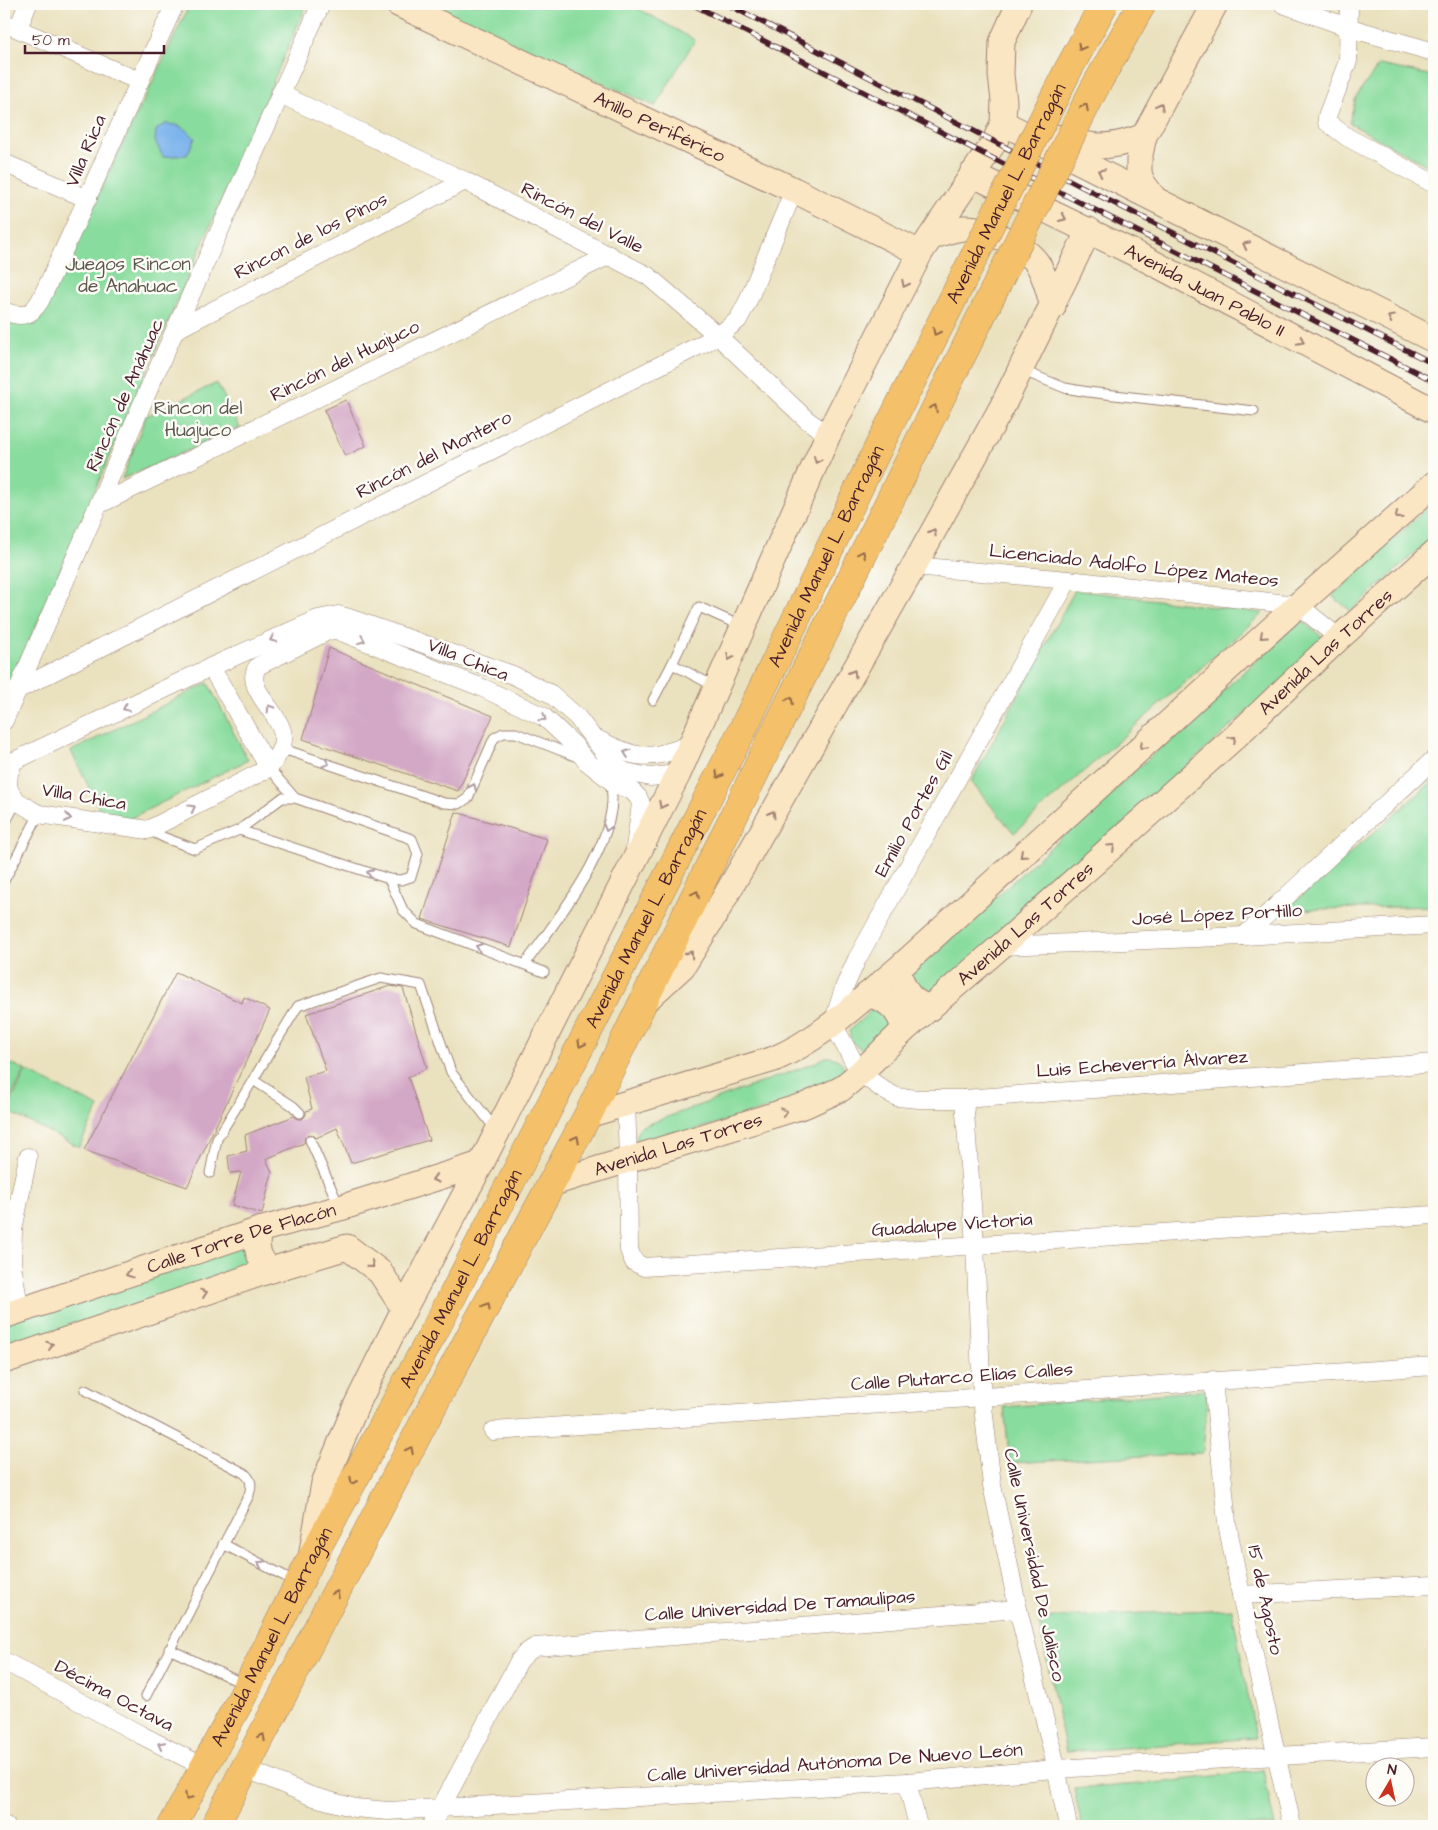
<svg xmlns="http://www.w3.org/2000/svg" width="1438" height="1830" font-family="'Architects Daughter',sans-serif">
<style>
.green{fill:#88dc9d;stroke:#697e64}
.water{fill:#7db4ec;stroke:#646a8c}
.building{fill:#d3a7c6}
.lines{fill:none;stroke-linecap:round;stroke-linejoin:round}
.lane-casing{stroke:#9a8074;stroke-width:11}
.street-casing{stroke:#9a8074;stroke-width:19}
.secondary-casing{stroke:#9a8074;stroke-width:27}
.highway-casing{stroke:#9a8074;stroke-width:29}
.lane{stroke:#fff;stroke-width:9}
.street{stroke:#fff;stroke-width:18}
.secondary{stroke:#fbe6c3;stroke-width:25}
.highway{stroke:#f4c16a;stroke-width:28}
.rail-casing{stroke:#4a1f2b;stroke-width:5.5}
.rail{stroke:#fdfcf7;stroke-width:4;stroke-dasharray:11;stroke-linecap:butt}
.highway-bridge-casing{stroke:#9a8074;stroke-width:29;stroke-linecap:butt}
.highway-bridge{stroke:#f4c16a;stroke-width:28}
.oneway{stroke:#966847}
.oneway2{stroke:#a28277}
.oneway3{stroke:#ae9aa0}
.labels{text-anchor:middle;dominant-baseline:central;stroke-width:5;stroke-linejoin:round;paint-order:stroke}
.street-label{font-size:19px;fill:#4a1f2b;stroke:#fdfcf7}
.park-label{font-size:19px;fill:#5d584d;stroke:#fdfcf7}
</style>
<rect width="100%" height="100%" fill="#fdfcf7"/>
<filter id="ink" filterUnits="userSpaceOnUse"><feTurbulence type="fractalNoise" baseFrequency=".02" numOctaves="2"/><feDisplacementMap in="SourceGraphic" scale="10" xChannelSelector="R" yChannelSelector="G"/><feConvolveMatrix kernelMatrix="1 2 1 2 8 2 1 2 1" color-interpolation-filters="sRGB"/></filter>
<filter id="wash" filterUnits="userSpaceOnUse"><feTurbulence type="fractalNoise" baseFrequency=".0096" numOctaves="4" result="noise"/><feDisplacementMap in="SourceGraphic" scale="20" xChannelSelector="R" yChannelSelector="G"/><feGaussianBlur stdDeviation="1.12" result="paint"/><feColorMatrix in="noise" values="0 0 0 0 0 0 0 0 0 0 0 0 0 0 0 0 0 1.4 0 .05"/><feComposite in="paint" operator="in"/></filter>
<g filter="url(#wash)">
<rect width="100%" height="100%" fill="#eae1be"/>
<!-- green -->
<g class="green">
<path d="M 190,4 L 307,4 L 4,699 L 4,315 L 35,326 Z"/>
<path d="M 424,4 L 630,4 L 695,40 L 655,106 Z"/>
<path d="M 1379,65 L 1434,76 L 1434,169 L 1349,123 L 1356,97 Z"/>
<path d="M 217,383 L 240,428 L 122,479 L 146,416 Z"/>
<path d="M 1434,502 L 1434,536 L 1351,611 L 1332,596 Z"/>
<path d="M 1075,590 L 1263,613 L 1014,833 L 971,782 Z"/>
<path d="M 1301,620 L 1326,640 L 933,996 L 921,996 L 911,974 Z"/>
<path d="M 208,683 L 248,760 L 129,819 L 103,816 L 71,751 Z"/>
<path d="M 1434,780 L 1434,906 L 1285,910 Z"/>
<path d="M 877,1005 L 893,1025 L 865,1050 C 854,1046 851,1042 849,1031 Z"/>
<path d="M 826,1057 C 836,1057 845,1061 844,1072 L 816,1095 L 639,1146 C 635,1138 636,1135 640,1127 L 812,1064 Z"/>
<path d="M 4,1060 L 25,1070 L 5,1110 L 4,1109 Z"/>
<path d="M 26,1071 L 99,1107 L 79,1147 L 7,1111 Z"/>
<path d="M 248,1242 L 256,1267 L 4,1349 L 4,1322 Z"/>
<path d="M 1208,1390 L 1203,1453 L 1010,1463 L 1004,1407 Z"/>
<path d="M 1232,1609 L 1256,1738 L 1066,1752 L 1038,1618 Z"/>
<path d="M 1263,1770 L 1275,1826 L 1082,1826 L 1074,1789 L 1165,1782 Z"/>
</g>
<!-- water -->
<path class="water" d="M 165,124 C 179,124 185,128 195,138 L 187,155 L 163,157 L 155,141 L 156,130 Z"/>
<g id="blocks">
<!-- building -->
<g class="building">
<path d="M 346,400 L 366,446 L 345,456 L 324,410 Z"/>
<path d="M 329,648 L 493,716 L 458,791 L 303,739 Z"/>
<path d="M 456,812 L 547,839 L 511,947 L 422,919 Z"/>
<path d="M 176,972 L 242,1003 L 244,997 L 270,1010 L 187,1187 L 84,1150 Z"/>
<path d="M 390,986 L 403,988 L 427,1068 L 408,1077 L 429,1140 L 351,1163 L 337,1128 L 316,1138 L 313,1135 L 308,1134 L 305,1137 L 304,1143 L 266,1159 L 272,1172 L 262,1214 L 232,1205 L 241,1172 L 230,1173 L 228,1156 L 247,1151 L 245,1135 L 294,1116 L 298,1119 L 302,1119 L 306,1115 L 306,1111 L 312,1109 L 304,1077 L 326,1071 L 306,1014 Z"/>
</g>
</g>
</g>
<g filter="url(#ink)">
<use href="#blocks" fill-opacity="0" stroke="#9a8074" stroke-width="1"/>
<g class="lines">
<defs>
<g id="lane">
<path d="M 1021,370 L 1065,388 L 1088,392 L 1254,411"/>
<path d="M 714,686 L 672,664 L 699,607 L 741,626"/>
<path d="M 653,700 L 672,664"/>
<path d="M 279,753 L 289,751 L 444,803 L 459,804 L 468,798 L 494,738 L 503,733 L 516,733 L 580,758"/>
<path d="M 269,768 L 295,798"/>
<path d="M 4,825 L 17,801"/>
<path d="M 149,830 L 165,838 L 195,849 L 239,830 L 282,798 L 295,798 L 412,839 L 418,854 L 411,877 L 401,880 L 389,879 L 239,830"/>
<path d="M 389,879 L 403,910 L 417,924 L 544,972"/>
<path d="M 4,881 L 39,814"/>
<path d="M 525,964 C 555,922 625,836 610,782"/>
<path d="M 253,1080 L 293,1106 L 300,1113"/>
<path d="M 310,1140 L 339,1206"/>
<path d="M 210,1173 L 217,1139 L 298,1006 L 381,978 L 421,985 L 451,1072 L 496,1130"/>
<path d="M 85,1390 L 244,1473 C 252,1480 252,1485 249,1495 L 146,1696"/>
<path d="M 223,1544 L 296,1582"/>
<path d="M 169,1649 L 246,1685"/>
</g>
<g id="street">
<path d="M 1283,4 L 1350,28 L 1434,52"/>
<path d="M 1349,4 L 1348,61 L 1327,116 L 1327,122 L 1347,137 L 1434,184"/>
<path d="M 4,23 L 139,81"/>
<path d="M 18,28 L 28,4"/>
<path d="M 280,94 L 465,181 L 648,276 L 718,336 L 807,420 L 828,435"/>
<path d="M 4,163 L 88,199"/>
<path d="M 4,311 C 21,318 30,317 40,301 C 87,202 129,102 175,4"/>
<path d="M 177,329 L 465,181"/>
<path d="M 100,504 L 610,255"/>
<path d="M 914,566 L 1068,580 L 1298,605 L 1339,638"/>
<path d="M 1068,580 L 857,959 L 844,988 L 833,1024 L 860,1073 L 885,1091 L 897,1097 L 919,1099 L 964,1099 L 1434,1063"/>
<path d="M 211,667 L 269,768"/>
<path d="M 19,689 L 718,336 L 738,320 L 747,303 L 794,190"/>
<path d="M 4,721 L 150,386 L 321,4"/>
<path d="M 597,739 C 637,760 649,761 691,744"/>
<path d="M 635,848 L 641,804 L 638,797 L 632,791 L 615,784 L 586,761 L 573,744 L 544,717 L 483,688 L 336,630 L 328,631 L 258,666 C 242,688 281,712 283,736 C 284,748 276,758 269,768 L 148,830 L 39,814 L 30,809 L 17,801 L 10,792 L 8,785 L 9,773 L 14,761 L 211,667 L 318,619 L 338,615 L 349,618 L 513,675 L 551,694 L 577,717 L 607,756 L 617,767 L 626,772 L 650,777 L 678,774"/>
<path d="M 1244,936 L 1434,759"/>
<path d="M 1001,946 L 1244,936 L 1434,925"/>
<path d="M 964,1099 L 975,1245 L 982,1398 L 992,1485 L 1018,1609 L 1055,1762 L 1068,1826"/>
<path d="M 626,1103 L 628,1159 L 629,1250 L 634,1262 L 644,1267 L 1434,1215"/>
<path d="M 20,1311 L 12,1265 L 13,1230 L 28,1157"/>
<path d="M 1213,1380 L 1227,1523 L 1241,1595 L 1292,1826"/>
<path d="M 493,1431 L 1434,1366"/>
<path d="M 1241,1595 L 1434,1585"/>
<path d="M 4,1661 L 141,1735 L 204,1767"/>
<path d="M 245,1768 L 311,1796 L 355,1808 L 388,1811 L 907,1782 L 1055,1769 L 1434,1747"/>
<path d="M 907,1782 L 918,1826"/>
<path d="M 4,1825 L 6,1826"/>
<path d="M 431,1826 L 519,1661 L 526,1653 L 535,1647 L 1018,1609"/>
</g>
<g id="secondary">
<path id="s1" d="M 398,4 L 794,190 L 920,253"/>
<path d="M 1003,123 L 1434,340"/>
<path d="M 1055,137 C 1091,148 1109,150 1144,136"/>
<path id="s2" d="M 972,174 L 1142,257 L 1434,411"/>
<path d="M 1154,198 L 1142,182 L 1139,173 L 1139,160 L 1144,136 L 1215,4"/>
<path d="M 930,238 C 941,233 952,229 964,228 C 986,227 1028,247 1039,266 C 1046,279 1049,292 1053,307"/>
<path d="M 897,970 C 905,991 908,1001 930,1008"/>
<path d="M 867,995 C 887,998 900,1010 904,1030"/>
<path d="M 646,1000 L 683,966 L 714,916 L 914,566 L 1002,407 L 1089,230"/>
<path d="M 588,1115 L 774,1059 C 821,1039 858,1002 897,970 L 1298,605 L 1434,484"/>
<path id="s3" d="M 553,1183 L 806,1105 L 841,1089 L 860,1073 L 904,1030 L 1001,946 L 1236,736 L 1339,638 L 1434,553"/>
<path d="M 259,1230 C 255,1247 257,1258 271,1270"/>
<path id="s4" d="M 4,1316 L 259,1230 L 340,1208 L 481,1164"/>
<path d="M 4,1361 L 271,1270 L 347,1247 L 380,1272 L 404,1309"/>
<path d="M 312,1551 L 324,1483 L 355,1408 L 404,1309 L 481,1164 L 678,774 L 828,435 L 920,253 L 995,141 L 1003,123 L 1004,101 L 1001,75 L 1002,42 L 1019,4"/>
</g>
<g id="highway">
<path id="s5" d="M 172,1826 L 241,1699 L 311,1559 L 435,1330 L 742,731"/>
<path d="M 215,1826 L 422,1426 L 588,1115 L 769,744"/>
</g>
</defs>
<!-- lane casing -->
<use href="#lane" class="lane-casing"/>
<!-- street casing -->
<use href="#street" class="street-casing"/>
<!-- secondary casing -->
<use href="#secondary" class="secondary-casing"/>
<!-- highway casing -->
<use href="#highway" class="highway-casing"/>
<!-- lane -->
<use href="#lane" class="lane"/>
<!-- street -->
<use href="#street" class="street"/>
<!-- secondary -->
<use href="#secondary" class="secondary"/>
<!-- highway -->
<use href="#highway" class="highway"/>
<defs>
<g id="rail">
<path d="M 692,4 L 986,155 L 1434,381"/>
<path d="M 727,4 L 1104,198 L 1434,364"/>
</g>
</defs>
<!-- rail casing -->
<use href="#rail" class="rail-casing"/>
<!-- rail -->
<use href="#rail" class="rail"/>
<defs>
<g id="highway-bridge">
<path id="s6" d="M 742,731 L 880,444 L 1068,70 L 1104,4"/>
<path d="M 769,744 L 1094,89 L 1142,4"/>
</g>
</defs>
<!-- highway-bridge casing -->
<use href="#highway-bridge" class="highway-bridge-casing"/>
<!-- highway-bridge -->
<use href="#highway-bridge" class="highway-bridge"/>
</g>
<!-- one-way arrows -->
<defs><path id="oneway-chevron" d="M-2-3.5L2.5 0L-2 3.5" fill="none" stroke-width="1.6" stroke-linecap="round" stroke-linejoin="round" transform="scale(1.25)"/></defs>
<g class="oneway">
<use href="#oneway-chevron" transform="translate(1081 47) rotate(119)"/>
<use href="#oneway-chevron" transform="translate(1085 107) rotate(-63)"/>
<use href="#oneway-chevron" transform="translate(936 332) rotate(117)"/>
<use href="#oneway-chevron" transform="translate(934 408) rotate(-63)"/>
<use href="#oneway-chevron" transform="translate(862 554) rotate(-64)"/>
<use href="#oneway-chevron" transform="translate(790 700) rotate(-64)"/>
<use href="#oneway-chevron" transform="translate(719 775) rotate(117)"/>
<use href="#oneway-chevron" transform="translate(696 894) rotate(-64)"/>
<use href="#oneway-chevron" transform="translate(581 1044) rotate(117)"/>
<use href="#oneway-chevron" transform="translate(576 1139) rotate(-63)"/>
<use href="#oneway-chevron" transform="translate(487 1306) rotate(-62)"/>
<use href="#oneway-chevron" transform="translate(410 1450) rotate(-63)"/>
<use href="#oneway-chevron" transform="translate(353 1481) rotate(119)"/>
<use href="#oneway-chevron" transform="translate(336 1594) rotate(-63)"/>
<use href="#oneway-chevron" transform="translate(262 1737) rotate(-62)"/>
<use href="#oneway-chevron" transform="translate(188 1797) rotate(118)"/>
</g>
<g class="oneway2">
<use href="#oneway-chevron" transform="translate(1160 106) rotate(-62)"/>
<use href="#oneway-chevron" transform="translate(1101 172) rotate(-154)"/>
<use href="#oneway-chevron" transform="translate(1063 218) rotate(25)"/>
<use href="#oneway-chevron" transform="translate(1246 245) rotate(-153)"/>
<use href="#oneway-chevron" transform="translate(905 284) rotate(117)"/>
<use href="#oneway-chevron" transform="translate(1391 318) rotate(-153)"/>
<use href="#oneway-chevron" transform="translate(1301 341) rotate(28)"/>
<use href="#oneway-chevron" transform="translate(817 460) rotate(114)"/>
<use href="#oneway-chevron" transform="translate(1398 516) rotate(139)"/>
<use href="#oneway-chevron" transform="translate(933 532) rotate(-61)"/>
<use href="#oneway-chevron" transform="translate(1263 636) rotate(138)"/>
<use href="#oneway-chevron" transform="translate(730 657) rotate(114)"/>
<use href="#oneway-chevron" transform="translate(853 673) rotate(-60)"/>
<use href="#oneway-chevron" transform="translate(1233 739) rotate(-42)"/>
<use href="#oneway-chevron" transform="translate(1143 746) rotate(138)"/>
<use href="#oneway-chevron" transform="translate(662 805) rotate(117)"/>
<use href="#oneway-chevron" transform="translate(772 814) rotate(-60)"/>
<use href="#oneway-chevron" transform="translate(1112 847) rotate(-42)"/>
<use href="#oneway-chevron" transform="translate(1023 855) rotate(138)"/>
<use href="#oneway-chevron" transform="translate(690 954) rotate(-55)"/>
<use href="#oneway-chevron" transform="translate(784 1112) rotate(-17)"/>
<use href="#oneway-chevron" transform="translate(435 1179) rotate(163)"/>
<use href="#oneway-chevron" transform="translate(371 1265) rotate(39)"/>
<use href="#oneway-chevron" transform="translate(129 1274) rotate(161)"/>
<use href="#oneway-chevron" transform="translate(204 1293) rotate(-19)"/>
<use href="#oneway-chevron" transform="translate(50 1345) rotate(-19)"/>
</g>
<g class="oneway3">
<use href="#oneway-chevron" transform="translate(273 639) rotate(156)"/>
<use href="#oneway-chevron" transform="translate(362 640) rotate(22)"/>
<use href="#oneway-chevron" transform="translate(126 708) rotate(155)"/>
<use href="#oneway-chevron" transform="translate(270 708) rotate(-123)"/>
<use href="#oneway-chevron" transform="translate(543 718) rotate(34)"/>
<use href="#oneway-chevron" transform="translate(627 753) rotate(-160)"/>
<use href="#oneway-chevron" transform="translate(326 763) rotate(19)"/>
<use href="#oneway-chevron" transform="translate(473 787) rotate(-66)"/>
<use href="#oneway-chevron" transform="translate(192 808) rotate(-27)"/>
<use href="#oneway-chevron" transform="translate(68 818) rotate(8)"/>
<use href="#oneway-chevron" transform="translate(607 828) rotate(107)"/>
<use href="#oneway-chevron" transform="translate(370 873) rotate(-162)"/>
<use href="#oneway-chevron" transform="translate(479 947) rotate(-160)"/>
<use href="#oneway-chevron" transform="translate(261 1564) rotate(-153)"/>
<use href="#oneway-chevron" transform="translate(161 1745) rotate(-153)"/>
</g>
</g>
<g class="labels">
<!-- street labels -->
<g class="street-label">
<text stroke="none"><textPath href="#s1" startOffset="289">Anillo Periférico</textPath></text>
<text transform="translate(86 151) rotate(-67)">Villa Rica</text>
<text stroke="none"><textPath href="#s6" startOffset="599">Avenida Manuel L. Barragán</textPath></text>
<text transform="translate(582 218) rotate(27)">Rincón del Valle</text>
<text transform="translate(311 236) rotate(-27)">Rincon de los Pinos</text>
<text stroke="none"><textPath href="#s2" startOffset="260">Avenida Juan Pablo II</textPath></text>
<text transform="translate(345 361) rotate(-26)">Rincón del Huajuco</text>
<text transform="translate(125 395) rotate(-66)">Rincón de Anáhuac</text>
<text transform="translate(434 455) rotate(-27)">Rincón del Montero</text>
<text stroke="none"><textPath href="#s6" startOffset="194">Avenida Manuel L. Barragán</textPath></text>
<text transform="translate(1134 566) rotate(6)">Licenciado Adolfo López Mateos</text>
<text stroke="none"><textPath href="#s3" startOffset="956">Avenida Las Torres</textPath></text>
<text transform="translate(468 660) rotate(22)">Villa Chica</text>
<text transform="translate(84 797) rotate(10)">Villa Chica</text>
<text transform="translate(914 814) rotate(-61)">Emilio Portes Gil</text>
<text transform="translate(1217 915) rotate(-3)">José López Portillo</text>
<text stroke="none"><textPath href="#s5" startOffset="1024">Avenida Manuel L. Barragán</textPath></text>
<text stroke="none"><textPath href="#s3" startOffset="551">Avenida Las Torres</textPath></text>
<text transform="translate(1142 1064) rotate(-4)">Luis Echeverría Álvarez</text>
<text stroke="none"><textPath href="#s3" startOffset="131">Avenida Las Torres</textPath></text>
<text transform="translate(952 1225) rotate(-4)">Guadalupe Victoria</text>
<text stroke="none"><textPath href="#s4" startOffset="250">Calle Torre De Flacón</textPath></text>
<text stroke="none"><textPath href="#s5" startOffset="619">Avenida Manuel L. Barragán</textPath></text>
<text transform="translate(962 1377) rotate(-4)">Calle Plutarco Elías Calles</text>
<text transform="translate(1034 1565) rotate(78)">Calle Universidad De Jalisco</text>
<text transform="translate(1265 1600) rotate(78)">15 de Agosto</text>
<text transform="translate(780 1606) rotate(-4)">Calle Universidad De Tamaulipas</text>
<text stroke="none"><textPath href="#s5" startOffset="214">Avenida Manuel L. Barragán</textPath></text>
<text transform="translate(114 1696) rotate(28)">Décima Octava</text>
<text transform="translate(835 1763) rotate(-4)">Calle Universidad Autónoma De Nuevo León</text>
</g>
<!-- park labels -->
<g class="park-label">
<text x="128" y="264">Juegos Rincon<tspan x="128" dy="22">de Anahuac</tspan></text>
<text x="198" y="408">Rincon del<tspan x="198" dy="22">Huajuco</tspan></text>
</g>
</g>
<!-- margin -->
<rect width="1438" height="1830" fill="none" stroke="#fdfcf7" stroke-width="20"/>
<!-- north arrow -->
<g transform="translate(1390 1782) rotate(9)"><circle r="24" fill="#fdfcf7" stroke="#b5a4a5"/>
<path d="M0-4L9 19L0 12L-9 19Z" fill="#c8321e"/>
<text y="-8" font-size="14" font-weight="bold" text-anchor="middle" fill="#4a1f2b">N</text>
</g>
<!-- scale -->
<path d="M25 45v8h139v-8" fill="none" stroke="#4a1f2b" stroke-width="2.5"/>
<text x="32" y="45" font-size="15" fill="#4a1f2b" stroke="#fdfcf7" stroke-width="4" paint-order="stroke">50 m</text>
</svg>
